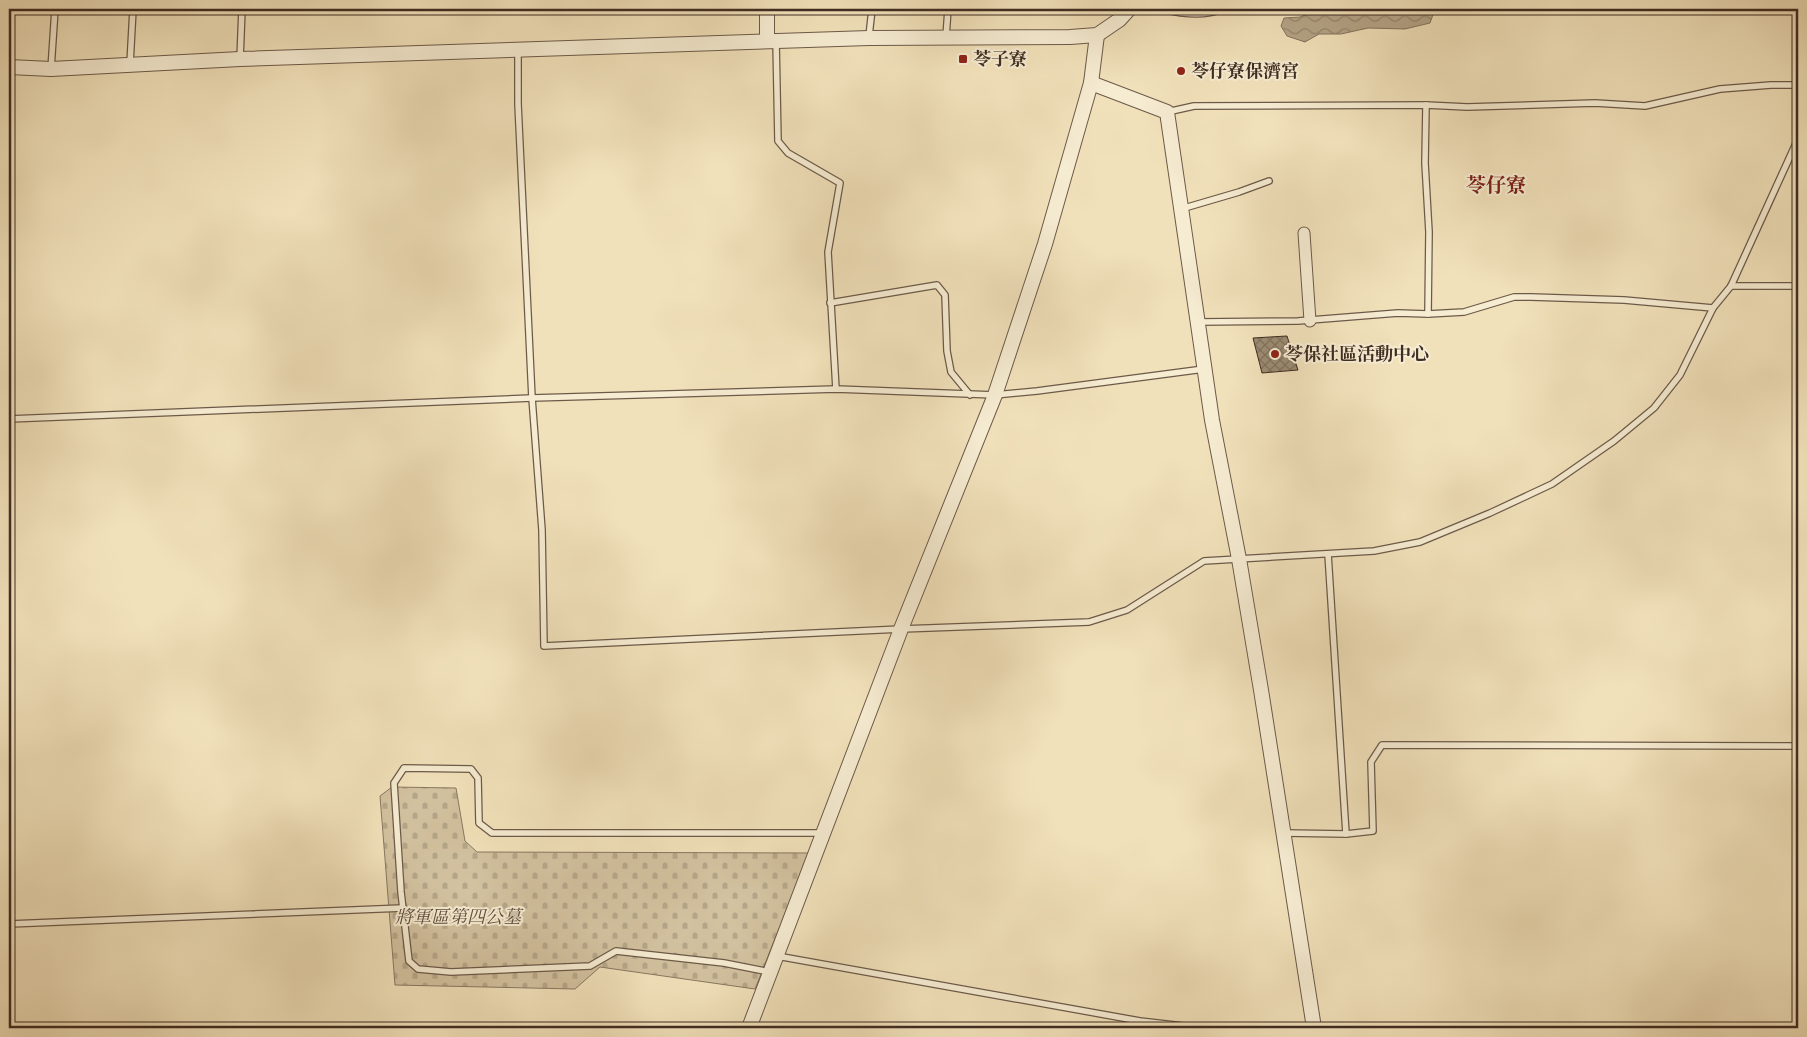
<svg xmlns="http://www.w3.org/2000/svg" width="1807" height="1037" font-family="'Libre Bodoni','Noto Serif TC',serif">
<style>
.cemetery{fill:url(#cemetery-stones);stroke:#897862}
.water{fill:url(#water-waves);stroke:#85745f}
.building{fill:url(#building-cross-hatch);stroke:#3f2d23}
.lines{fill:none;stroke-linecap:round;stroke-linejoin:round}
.service-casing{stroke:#6c5a49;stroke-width:8}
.minor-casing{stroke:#6c5a49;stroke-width:13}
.tertiary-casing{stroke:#6c5a49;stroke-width:16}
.service{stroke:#f6ecd2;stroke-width:5.5}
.minor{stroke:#f6ecd2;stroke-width:11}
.tertiary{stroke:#f6ecd2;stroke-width:14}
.poi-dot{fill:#8f2418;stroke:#f6ecd2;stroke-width:2}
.labels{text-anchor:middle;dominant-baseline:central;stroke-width:4;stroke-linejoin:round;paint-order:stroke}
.poi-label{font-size:18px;font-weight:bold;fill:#3f2d23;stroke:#f6ecd2;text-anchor:start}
.park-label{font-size:18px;font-style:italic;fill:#5d4b3c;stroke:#f6ecd2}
.quarter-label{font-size:20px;font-weight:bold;fill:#7a1f14;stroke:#f6ecd2}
</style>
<defs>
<pattern id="cemetery-stones" width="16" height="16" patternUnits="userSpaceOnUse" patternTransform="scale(1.25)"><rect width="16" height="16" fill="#d3c2a0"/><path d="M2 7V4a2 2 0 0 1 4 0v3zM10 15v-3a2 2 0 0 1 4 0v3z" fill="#b6a78a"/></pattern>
<pattern id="water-waves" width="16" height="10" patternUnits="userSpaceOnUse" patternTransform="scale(1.25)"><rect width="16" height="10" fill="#b4a487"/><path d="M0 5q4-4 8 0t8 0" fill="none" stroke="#94866e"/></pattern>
<pattern id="building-cross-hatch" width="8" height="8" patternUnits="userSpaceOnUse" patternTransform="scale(1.25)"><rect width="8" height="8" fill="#9c8b72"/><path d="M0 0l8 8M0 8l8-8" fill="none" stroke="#81725d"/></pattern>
</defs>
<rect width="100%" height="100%" fill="#f1e1ba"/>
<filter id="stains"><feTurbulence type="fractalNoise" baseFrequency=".004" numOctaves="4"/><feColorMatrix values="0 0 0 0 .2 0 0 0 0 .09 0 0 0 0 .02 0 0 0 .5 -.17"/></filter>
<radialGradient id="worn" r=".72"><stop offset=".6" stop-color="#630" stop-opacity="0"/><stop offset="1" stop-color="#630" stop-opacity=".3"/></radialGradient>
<!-- cemetery -->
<path class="cemetery" d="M 392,787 L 456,788 L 465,841 L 477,852 L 809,853 L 755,989 L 600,967 L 575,989 L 395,985 L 380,796 Z"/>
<!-- water -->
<path class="water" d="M 1350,9 L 1435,9 L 1430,23 L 1405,29 L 1368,28 L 1341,34 L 1319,34 L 1305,42 L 1287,36 L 1281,26 L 1284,18 L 1300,17 L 1313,12 Z"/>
<!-- building -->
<path class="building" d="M 1287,336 L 1298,370 L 1262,373 L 1253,338 Z"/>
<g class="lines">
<defs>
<g id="service">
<path d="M 1162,9 C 1182,14 1204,17 1222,9"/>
<path d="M 869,36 L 872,9"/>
<path d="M 946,37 L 948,9"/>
<path d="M 776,41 L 778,141 L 788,153 L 840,183 L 828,252 L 836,389"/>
<path d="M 518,51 L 518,104 L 532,398 L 542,530 L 544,646 L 901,629 L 1089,622 L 1127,610 L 1204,561 L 1374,551 L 1420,542 L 1490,513 L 1552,484 L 1614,441 L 1654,408 L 1680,375 L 1713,308 L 1731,286 L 1798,139"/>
<path d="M 240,59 L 242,9"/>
<path d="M 130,64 L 133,9"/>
<path d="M 51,69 L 55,9"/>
<path d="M 1426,105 L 1425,163 L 1429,232 L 1428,314"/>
<path d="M 1167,112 L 1194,106 L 1426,105 L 1467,107 L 1595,103 L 1645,106 L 1720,89 L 1771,85 L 1798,85"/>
<path d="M 1181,209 L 1239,192 L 1269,181"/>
<path d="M 1731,286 L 1798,286"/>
<path d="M 830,303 L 937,285 L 945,295 L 947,351 L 951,372 L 970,395"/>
<path d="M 1198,322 L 1298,321 L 1398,313 L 1428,314 L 1464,312 L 1514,297 L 1531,297 L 1624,300 L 1713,308"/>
<path d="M 9,419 L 532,398 L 836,389 L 995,395 L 1037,391 L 1204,369"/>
<path d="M 1328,554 L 1346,834"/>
<path d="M 1285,833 L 1346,834 L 1373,831 L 1371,762 L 1382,745 L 1798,746"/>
<path d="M 9,924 L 403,908"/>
<path d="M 777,956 L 1140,1021 L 1201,1028"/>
<path d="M 770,972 L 724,963 L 616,951 L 590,966 L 451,972 L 418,969 L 409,961 L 401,892 L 394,783 L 404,768 L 471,769 L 478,778 L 479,823 L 492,833 L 821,833"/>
</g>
<path id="minor" d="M 1304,233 L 1310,321"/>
<g id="tertiary">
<path d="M 767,41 L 767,9"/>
<path d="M 9,67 L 51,69 L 240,59 L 869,38 L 1070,37 L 1097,35 L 1119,20 L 1129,9"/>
<path d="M 1091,83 L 1167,112 L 1212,420 L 1239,559 L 1261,690 L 1314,1028"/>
<path d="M 749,1028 L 901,629 L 995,395 L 1045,244 L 1091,83 L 1097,35"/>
</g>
</defs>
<!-- service casing -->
<use href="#service" class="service-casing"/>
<!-- minor casing -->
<use href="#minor" class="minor-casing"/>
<!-- tertiary casing -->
<use href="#tertiary" class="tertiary-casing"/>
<!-- service -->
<use href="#service" class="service"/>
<!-- minor -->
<use href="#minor" class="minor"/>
<!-- tertiary -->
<use href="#tertiary" class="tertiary"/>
</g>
<!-- markers -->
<g class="poi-dot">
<rect x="958" y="54" width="10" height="10" rx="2.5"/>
<circle cx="1181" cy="71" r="5"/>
<circle cx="1275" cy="354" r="5"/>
</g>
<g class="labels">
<!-- poi labels -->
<g class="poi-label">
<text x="973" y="59">苓子寮</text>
<text x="1191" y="71">苓仔寮保濟宮</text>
<text x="1285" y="354">苓保社區活動中心</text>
</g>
<!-- park labels -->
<g class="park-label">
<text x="458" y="917">將軍區第四公墓</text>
</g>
<!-- quarter labels -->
<g class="quarter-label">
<text x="1496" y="186">苓仔寮</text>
</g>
</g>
<!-- margin -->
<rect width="1807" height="1037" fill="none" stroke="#f1e1ba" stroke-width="30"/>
<rect x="10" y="10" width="1787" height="1017" fill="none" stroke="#3f2d23" stroke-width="2.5"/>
<rect x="15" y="15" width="1777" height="1007" fill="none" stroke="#3f2d23"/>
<rect width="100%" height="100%" filter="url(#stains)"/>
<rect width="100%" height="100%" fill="url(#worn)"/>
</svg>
